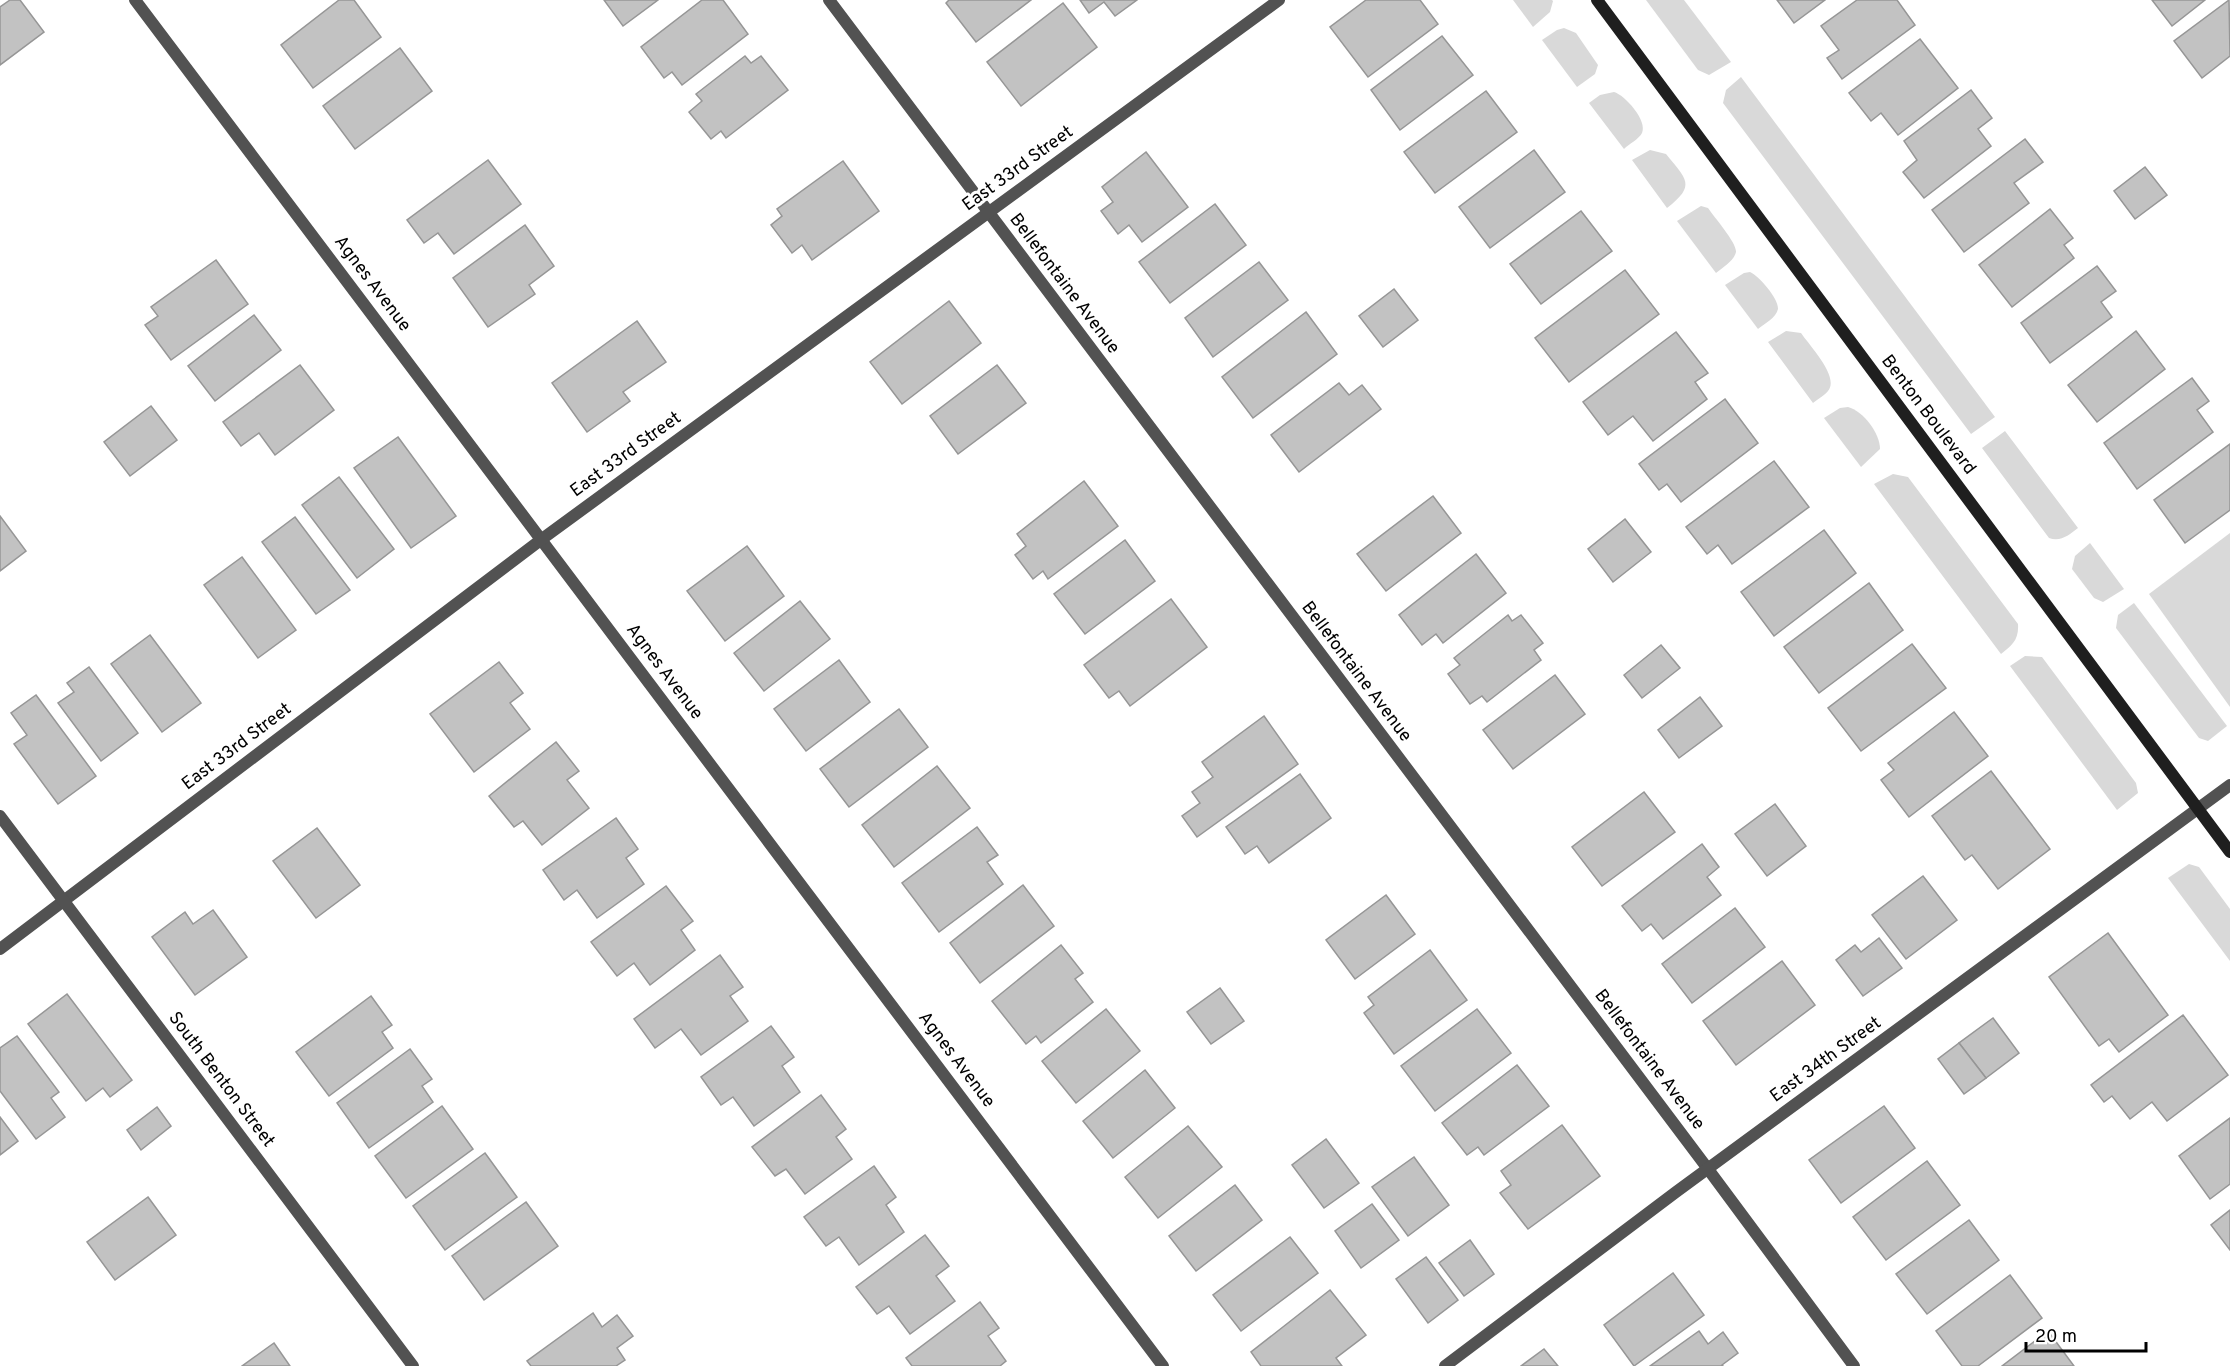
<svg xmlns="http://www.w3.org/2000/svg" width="2230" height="1366" font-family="Overpass,sans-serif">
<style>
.green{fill:#d9d9d9}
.building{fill:#c2c2c2;stroke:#969696;stroke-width:1.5}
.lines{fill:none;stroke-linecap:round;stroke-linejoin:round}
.minor{stroke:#525252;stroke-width:12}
.tertiary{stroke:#525252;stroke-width:12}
.secondary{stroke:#1f1f1f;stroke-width:12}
.labels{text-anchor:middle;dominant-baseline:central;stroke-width:6;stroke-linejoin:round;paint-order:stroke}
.street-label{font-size:18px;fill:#000;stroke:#fff}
</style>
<rect width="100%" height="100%" fill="#fff"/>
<!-- green -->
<g class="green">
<path d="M 1513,0 L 1552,0 L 1553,1 L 1550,12 L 1533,27 Z"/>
<path d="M 1646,0 L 1684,0 L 1731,62 L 1709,75 L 1698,70 Z"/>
<path d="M 1564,28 L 1576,33 L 1598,65 L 1595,74 L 1577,87 L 1542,40 L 1557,30 Z"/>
<path d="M 1741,77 L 1995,417 L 1971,434 L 1723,103 L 1726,90 Z"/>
<path d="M 1614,92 C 1625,95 1648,121 1642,133 C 1639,139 1629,144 1624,149 L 1589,103 L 1600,95 Z"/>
<path d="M 1650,150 L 1666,154 C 1686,179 1697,185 1667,208 L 1632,160 Z"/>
<path d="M 1701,206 L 1708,208 C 1714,217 1737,243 1736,252 C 1734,261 1722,268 1716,273 L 1677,221 Z"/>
<path d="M 1750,272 C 1759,276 1779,299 1778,309 C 1776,318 1764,324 1758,329 L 1725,285 L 1744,273 Z"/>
<path d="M 1786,331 L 1801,333 C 1809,345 1840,377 1828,391 C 1825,395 1818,399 1813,403 L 1768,342 Z"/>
<path d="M 1848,407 C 1863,411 1880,433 1880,449 L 1861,467 L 1824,418 L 1840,408 Z"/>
<path d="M 2005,431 L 2078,528 C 2069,535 2061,542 2049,538 L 1982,448 Z"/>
<path d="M 1893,474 L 1908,477 L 2018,624 C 2019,640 2012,645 2001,654 L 1874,484 Z"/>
<path d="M 2230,533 L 2230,707 L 2149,594 Z"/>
<path d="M 2090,543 L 2124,589 L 2103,602 L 2094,598 L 2072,569 L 2075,556 Z"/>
<path d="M 2134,603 L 2227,726 L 2208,741 L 2199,738 L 2116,628 L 2118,615 Z"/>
<path d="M 2025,656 L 2042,657 L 2136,783 L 2138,793 L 2117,810 L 2010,666 Z"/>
<path d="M 2189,864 L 2199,867 L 2230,909 L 2230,961 L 2168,878 Z"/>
</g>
<!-- building -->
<g class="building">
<path d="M 10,0 L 20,0 L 44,32 L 0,65 L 0,7 Z"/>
<path d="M 339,0 L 354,0 L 381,37 L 313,88 L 281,45 Z"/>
<path d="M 604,0 L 658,0 L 623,26 Z"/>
<path d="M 702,0 L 723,0 L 748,34 L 682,85 L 672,72 L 664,78 L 641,47 Z"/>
<path d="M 949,0 L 1031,0 L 976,42 L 946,3 Z"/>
<path d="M 1080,0 L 1137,0 L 1115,16 L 1104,2 L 1089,13 Z"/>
<path d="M 1366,0 L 1420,0 L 1438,24 L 1368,77 L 1330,27 Z"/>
<path d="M 1777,0 L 1825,0 L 1794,23 Z"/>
<path d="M 1857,0 L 1897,0 L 1915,25 L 1842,79 L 1827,58 L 1839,50 L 1821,26 Z"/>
<path d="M 2152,0 L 2205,0 L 2172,26 Z"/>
<path d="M 2229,0 L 2230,56 L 2202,78 L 2174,41 Z"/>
<path d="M 1063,3 L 1097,47 L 1021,106 L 987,62 Z"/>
<path d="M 1442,36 L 1473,75 L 1400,130 L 1371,90 Z"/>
<path d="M 1920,39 L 1958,88 L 1898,135 L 1881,113 L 1871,121 L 1849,93 Z"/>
<path d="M 400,48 L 432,91 L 355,149 L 323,106 Z"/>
<path d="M 745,56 L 751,63 L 761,56 L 788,90 L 726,138 L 721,131 L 711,139 L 689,112 L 702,101 L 696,94 Z"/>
<path d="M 1971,90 L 1992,118 L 1978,129 L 1991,146 L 1924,198 L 1903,172 L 1917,160 L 1904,141 Z"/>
<path d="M 1486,91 L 1517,132 L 1435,193 L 1404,152 Z"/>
<path d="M 2025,139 L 2043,162 L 2014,183 L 2029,203 L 1964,252 L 1932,210 Z"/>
<path d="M 1534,150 L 1565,192 L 1490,248 L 1459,207 Z"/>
<path d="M 1146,152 L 1188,207 L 1142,242 L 1129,225 L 1118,234 L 1101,211 L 1113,202 L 1102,187 Z"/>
<path d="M 488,160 L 521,204 L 454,254 L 438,233 L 424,243 L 407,220 Z"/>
<path d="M 843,161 L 879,211 L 812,260 L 802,245 L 792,253 L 771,225 L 782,216 L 777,209 Z"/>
<path d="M 2145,167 L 2167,195 L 2135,219 L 2114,191 Z"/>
<path d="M 1215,204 L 1246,245 L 1170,303 L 1139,262 Z"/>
<path d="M 2050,209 L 2073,238 L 2064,245 L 2074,258 L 2012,307 L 1979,265 Z"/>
<path d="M 1581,211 L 1612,251 L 1541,304 L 1510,264 Z"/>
<path d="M 525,225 L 554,266 L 529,285 L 535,294 L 488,327 L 453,278 Z"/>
<path d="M 216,260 L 248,304 L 171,360 L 145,325 L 158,316 L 151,307 Z"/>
<path d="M 1259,262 L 1288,300 L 1213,357 L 1185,318 Z"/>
<path d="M 2097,266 L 2116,291 L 2101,302 L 2112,317 L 2050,363 L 2021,323 Z"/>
<path d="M 1625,270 L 1659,314 L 1569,382 L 1535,338 Z"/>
<path d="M 1394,289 L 1418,320 L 1383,347 L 1359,316 Z"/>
<path d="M 949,301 L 981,343 L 902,404 L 870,362 Z"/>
<path d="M 1306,312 L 1337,354 L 1253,418 L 1222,377 Z"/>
<path d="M 254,315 L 281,350 L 215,401 L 188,366 Z"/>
<path d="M 637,321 L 666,362 L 623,392 L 630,401 L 587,432 L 552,383 Z"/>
<path d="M 2136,331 L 2165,369 L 2097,422 L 2068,385 Z"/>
<path d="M 1676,332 L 1708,373 L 1695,382 L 1707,399 L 1653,441 L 1633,416 L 1608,435 L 1583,402 Z"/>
<path d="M 300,365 L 334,410 L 275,455 L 259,433 L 241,446 L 223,422 Z"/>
<path d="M 997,365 L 1026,403 L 958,454 L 930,416 Z"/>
<path d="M 2192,378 L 2209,401 L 2197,410 L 2213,432 L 2137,489 L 2104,443 Z"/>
<path d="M 1339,383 L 1349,395 L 1362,385 L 1381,409 L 1299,472 L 1271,435 Z"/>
<path d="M 1725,399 L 1758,443 L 1681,502 L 1667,484 L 1659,490 L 1639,464 Z"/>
<path d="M 151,406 L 177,440 L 130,476 L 104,442 Z"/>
<path d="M 398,437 L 456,516 L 411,548 L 354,468 Z"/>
<path d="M 2230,444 L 2230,510 L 2185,543 L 2154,500 Z"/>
<path d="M 1774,461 L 1809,507 L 1732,564 L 1718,545 L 1707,554 L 1686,527 Z"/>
<path d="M 339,477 L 394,549 L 357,578 L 302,505 Z"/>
<path d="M 1084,481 L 1118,526 L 1048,579 L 1043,571 L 1033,579 L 1015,555 L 1026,546 L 1017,534 Z"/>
<path d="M 1433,496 L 1461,533 L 1386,591 L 1357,554 Z"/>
<path d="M 0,516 L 26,551 L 0,571 Z"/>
<path d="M 295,517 L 350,590 L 316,614 L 262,542 Z"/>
<path d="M 1625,519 L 1651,552 L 1613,582 L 1588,549 Z"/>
<path d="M 1824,530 L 1856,573 L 1774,636 L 1741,592 Z"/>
<path d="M 1125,540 L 1155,581 L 1085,634 L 1054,594 Z"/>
<path d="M 747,546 L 784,596 L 725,641 L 687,591 Z"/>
<path d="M 1476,554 L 1506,593 L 1443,643 L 1436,634 L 1422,645 L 1399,615 Z"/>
<path d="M 242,557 L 296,630 L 258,658 L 204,585 Z"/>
<path d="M 1869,583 L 1903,630 L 1819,693 L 1784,647 Z"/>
<path d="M 1171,599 L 1207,647 L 1130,706 L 1119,691 L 1109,698 L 1084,665 Z"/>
<path d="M 800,601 L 830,639 L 764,691 L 734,653 Z"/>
<path d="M 1508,615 L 1512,621 L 1521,615 L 1543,643 L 1534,650 L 1541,660 L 1487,702 L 1482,696 L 1470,704 L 1448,674 L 1460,665 L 1454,658 Z"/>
<path d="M 150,635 L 201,703 L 162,732 L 111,664 Z"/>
<path d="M 1912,644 L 1946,688 L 1861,751 L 1828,708 Z"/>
<path d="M 1661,645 L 1680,668 L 1642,698 L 1624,675 Z"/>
<path d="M 839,660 L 870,702 L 806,751 L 774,709 Z"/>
<path d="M 499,662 L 523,693 L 510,703 L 530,729 L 474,772 L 430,714 Z"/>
<path d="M 89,667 L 138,733 L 101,761 L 58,703 L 74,692 L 67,683 Z"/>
<path d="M 1555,675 L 1585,714 L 1513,769 L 1483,730 Z"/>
<path d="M 36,695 L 96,776 L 58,804 L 14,744 L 27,735 L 11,713 Z"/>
<path d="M 1700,697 L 1722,726 L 1679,758 L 1658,730 Z"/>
<path d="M 899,709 L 928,747 L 849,807 L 820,769 Z"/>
<path d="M 1954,712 L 1988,756 L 1909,817 L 1881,780 L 1894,770 L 1888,763 Z"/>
<path d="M 1264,716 L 1298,764 L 1197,837 L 1182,816 L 1200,803 L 1192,792 L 1213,777 L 1202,762 Z"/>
<path d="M 556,742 L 579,771 L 567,780 L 589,808 L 542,845 L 523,821 L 514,827 L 489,796 Z"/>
<path d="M 937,766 L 970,808 L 894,867 L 862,825 Z"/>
<path d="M 1991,771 L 2050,849 L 1998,889 L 1972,855 L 1965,860 L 1932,816 Z"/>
<path d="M 1300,774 L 1331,818 L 1269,863 L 1257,846 L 1245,854 L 1226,827 Z"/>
<path d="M 1644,792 L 1675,832 L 1602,886 L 1572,847 Z"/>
<path d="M 1775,804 L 1806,846 L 1767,876 L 1735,834 Z"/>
<path d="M 616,818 L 638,849 L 626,858 L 644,884 L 597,918 L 577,890 L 564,900 L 543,870 Z"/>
<path d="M 977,827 L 998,855 L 987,862 L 1003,884 L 939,932 L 902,883 Z"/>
<path d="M 317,828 L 360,885 L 316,918 L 273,861 Z"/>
<path d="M 1702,844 L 1719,867 L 1707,877 L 1721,895 L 1663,939 L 1651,924 L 1642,931 L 1622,906 Z"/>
<path d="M 1923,876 L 1957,920 L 1906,959 L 1872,915 Z"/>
<path d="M 1023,885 L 1054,926 L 980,983 L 950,943 Z"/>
<path d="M 666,886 L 693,921 L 681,930 L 695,950 L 650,985 L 634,963 L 617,976 L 591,942 Z"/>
<path d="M 1386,895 L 1415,934 L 1355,979 L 1326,940 Z"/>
<path d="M 1735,908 L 1765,947 L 1692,1003 L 1662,964 Z"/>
<path d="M 213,910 L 247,957 L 195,995 L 152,937 L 185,912 L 193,924 Z"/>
<path d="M 2108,933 L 2168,1015 L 2119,1052 L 2109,1039 L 2099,1046 L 2049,977 Z"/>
<path d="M 1879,938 L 1902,968 L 1863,996 L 1836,960 L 1855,945 L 1861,952 Z"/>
<path d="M 1061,945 L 1083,973 L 1075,979 L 1093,1002 L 1041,1043 L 1036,1036 L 1026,1044 L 992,1001 Z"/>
<path d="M 1430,950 L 1467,1000 L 1394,1054 L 1364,1013 L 1374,1005 L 1368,997 Z"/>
<path d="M 720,955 L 743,987 L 730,996 L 748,1021 L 701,1055 L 681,1029 L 655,1048 L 634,1019 Z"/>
<path d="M 1782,961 L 1815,1005 L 1736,1065 L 1703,1021 Z"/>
<path d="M 1220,988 L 1244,1021 L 1211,1044 L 1187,1012 Z"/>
<path d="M 67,994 L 132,1080 L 110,1097 L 103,1088 L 86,1101 L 28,1024 Z"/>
<path d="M 371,996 L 392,1025 L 382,1032 L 393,1048 L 329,1096 L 296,1052 Z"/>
<path d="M 1106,1009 L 1140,1051 L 1076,1103 L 1042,1061 Z"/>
<path d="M 1477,1009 L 1511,1053 L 1435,1111 L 1401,1066 Z"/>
<path d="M 2183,1015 L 2228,1075 L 2167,1121 L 2152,1102 L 2130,1119 L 2112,1096 L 2104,1102 L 2091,1085 Z"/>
<path d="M 1993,1018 L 2019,1053 L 1986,1078 L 1959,1043 Z"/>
<path d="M 771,1026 L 794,1057 L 782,1066 L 800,1092 L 754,1126 L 733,1097 L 721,1105 L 701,1077 Z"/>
<path d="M 17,1036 L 59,1092 L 51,1098 L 65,1117 L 36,1139 L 0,1091 L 0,1048 Z"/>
<path d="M 1959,1043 L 1986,1078 L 1964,1094 L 1938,1059 Z"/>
<path d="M 410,1049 L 432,1079 L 422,1086 L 433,1102 L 369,1148 L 337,1103 Z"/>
<path d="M 1517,1065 L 1549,1106 L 1484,1155 L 1478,1147 L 1467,1155 L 1442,1123 Z"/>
<path d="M 1145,1070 L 1175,1108 L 1113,1158 L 1083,1121 Z"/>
<path d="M 821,1095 L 846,1129 L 836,1137 L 852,1159 L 805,1194 L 786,1169 L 775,1176 L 752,1147 Z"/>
<path d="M 442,1106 L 473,1149 L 406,1198 L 375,1156 Z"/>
<path d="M 1884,1106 L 1915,1148 L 1841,1203 L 1809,1160 Z"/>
<path d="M 157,1107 L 171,1126 L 141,1150 L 127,1130 Z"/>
<path d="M 0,1117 L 18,1141 L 0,1155 Z"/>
<path d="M 2230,1118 L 2230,1184 L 2210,1199 L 2179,1156 Z"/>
<path d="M 1562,1125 L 1600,1176 L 1528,1229 L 1500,1193 L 1511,1185 L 1501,1171 Z"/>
<path d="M 1188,1126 L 1222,1167 L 1158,1218 L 1125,1177 Z"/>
<path d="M 1326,1139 L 1359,1183 L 1324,1208 L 1292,1165 Z"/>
<path d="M 485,1153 L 517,1197 L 445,1250 L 413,1206 Z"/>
<path d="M 1414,1157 L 1449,1205 L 1408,1236 L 1372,1187 Z"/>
<path d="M 1927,1161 L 1960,1205 L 1886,1260 L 1853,1217 Z"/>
<path d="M 874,1166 L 896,1197 L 886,1205 L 904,1232 L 859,1265 L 839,1237 L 826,1246 L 804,1217 Z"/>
<path d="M 1235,1185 L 1262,1220 L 1196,1271 L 1169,1236 Z"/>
<path d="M 148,1197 L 176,1235 L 115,1280 L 87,1242 Z"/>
<path d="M 526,1202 L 558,1246 L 484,1300 L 452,1256 Z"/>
<path d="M 1372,1204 L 1399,1240 L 1361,1268 L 1335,1231 Z"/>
<path d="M 2230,1210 L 2230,1250 L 2211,1225 Z"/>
<path d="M 1969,1220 L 1999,1260 L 1927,1314 L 1896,1274 Z"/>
<path d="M 925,1235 L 949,1266 L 936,1276 L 955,1301 L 910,1334 L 889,1306 L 877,1314 L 856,1287 Z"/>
<path d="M 1290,1237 L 1318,1273 L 1241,1331 L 1213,1295 Z"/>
<path d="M 1470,1240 L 1494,1274 L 1464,1296 L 1439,1263 Z"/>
<path d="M 1426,1257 L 1458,1300 L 1428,1323 L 1396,1279 Z"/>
<path d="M 1673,1273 L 1704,1315 L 1634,1366 L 1604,1325 Z"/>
<path d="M 2010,1275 L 2042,1318 L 1978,1366 L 1962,1366 L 1936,1331 Z"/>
<path d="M 1330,1290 L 1366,1335 L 1336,1358 L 1342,1366 L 1261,1366 L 1251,1352 Z"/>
<path d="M 980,1302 L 999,1328 L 988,1336 L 1006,1361 L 1000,1366 L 912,1366 L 906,1358 Z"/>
<path d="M 593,1313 L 602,1327 L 617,1315 L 633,1336 L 617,1348 L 625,1360 L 616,1366 L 531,1366 L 527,1361 Z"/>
<path d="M 1699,1331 L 1708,1344 L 1723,1332 L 1738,1353 L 1722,1365 L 1723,1366 L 1650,1366 Z"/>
<path d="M 2048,1331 L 2074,1366 L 2002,1366 Z"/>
<path d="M 274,1343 L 290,1366 L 242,1366 Z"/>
<path d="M 1544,1349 L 1558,1366 L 1521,1366 Z"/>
</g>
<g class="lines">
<!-- minor -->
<g class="minor">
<path d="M 135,0 L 1163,1366"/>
<path d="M 829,0 L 1708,1169 L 1854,1366"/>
<path d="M 0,949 L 542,539 L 1279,0"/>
<path d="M 1445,1366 L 1676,1192 L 2230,785"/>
</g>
<!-- tertiary -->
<path class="tertiary" d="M 0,816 L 413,1366"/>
<!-- secondary -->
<path class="secondary" d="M 1597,0 L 2230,852"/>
</g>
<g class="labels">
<!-- street labels -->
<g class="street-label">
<text transform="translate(1018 169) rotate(-36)">East 33rd Street</text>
<text transform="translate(372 284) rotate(53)">Agnes Avenue</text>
<text transform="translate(1064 284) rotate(53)">Bellefontaine Avenue</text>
<text transform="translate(1928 415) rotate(53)">Benton Boulevard</text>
<text transform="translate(626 455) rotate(-36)">East 33rd Street</text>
<text transform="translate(664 672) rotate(53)">Agnes Avenue</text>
<text transform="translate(1356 672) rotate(53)">Bellefontaine Avenue</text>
<text transform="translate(237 747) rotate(-37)">East 33rd Street</text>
<text transform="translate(956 1060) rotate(53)">Agnes Avenue</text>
<text transform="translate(1649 1060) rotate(53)">Bellefontaine Avenue</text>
<text transform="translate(1826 1060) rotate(-36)">East 34th Street</text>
<text transform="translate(221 1080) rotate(53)">South Benton Street</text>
</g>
</g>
<!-- scale -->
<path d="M2026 1342v9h120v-9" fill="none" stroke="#000000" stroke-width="3"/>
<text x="2035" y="1342" font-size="18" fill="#000000" stroke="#ffffff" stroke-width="4.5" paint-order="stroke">20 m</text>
</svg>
